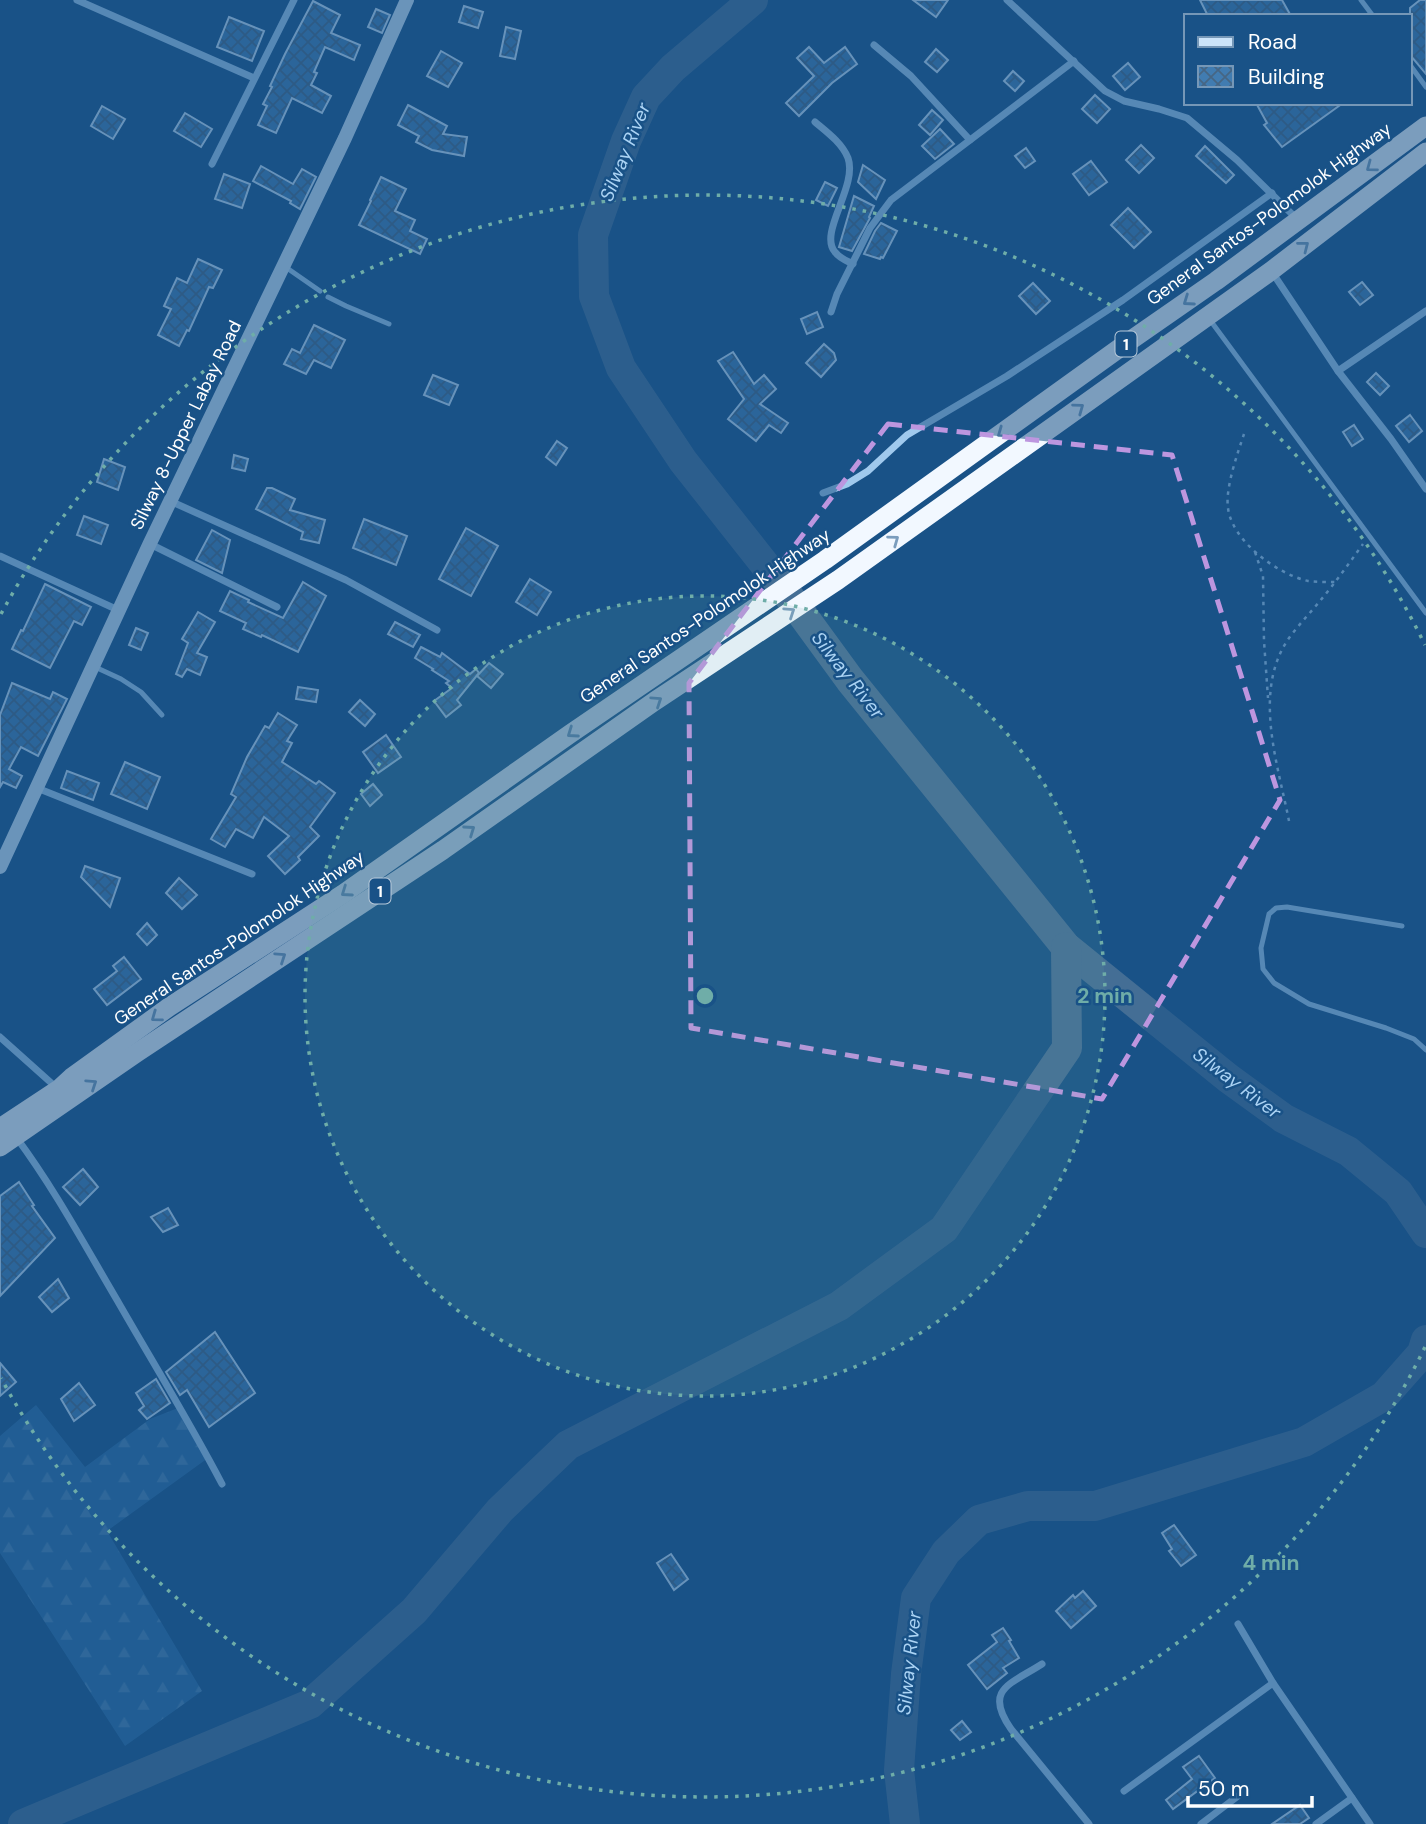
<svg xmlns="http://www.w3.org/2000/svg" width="1426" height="1824" font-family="'DM Sans',sans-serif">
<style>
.forest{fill:url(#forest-firs)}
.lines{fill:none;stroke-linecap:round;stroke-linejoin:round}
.river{stroke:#446e95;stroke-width:30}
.building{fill:url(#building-cross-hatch);stroke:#c5e1f9;stroke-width:2}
.path{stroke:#a0c9ed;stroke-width:2.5;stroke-dasharray:3.5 5;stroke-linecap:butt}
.service{stroke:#a0c9ed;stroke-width:5}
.minor{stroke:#a0c9ed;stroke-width:7}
.secondary{stroke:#cce4f9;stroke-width:14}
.trunk{stroke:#f2f8ff;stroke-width:19}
.oneway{stroke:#7b9dbd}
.marked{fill:none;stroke:#bd96df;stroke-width:5;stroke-dasharray:14 9;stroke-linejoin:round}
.ring{fill:none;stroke:#6fada8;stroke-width:3.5;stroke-dasharray:3.5 7}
.labels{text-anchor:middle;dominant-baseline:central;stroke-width:5;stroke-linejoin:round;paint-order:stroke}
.shield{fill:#195287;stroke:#bacbdb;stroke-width:2}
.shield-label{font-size:16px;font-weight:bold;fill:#fff}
.street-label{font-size:18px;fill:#fff;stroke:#195287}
.water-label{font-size:19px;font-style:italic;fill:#abd3f4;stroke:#195287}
.centre{fill:#6fada8;stroke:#195287;stroke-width:3.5}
.ring-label{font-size:21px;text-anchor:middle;font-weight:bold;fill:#6fada8;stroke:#195287;stroke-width:5;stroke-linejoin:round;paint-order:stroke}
</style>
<defs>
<pattern id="forest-firs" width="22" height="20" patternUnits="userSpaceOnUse" patternTransform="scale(1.75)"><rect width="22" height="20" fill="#2b6ca5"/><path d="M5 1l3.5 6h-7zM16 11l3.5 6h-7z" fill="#4b82b2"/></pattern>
<pattern id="building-cross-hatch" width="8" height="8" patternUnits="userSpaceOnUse" patternTransform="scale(1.75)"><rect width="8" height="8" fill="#417cb1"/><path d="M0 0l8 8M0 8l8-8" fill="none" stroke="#466684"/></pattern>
</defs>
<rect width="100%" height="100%" fill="#195287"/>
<!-- forest -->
<path class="forest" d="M 36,1405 L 85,1467 L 150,1419 L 178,1408 L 208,1458 L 107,1531 L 202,1691 L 125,1746 L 0,1553 L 0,1436 Z"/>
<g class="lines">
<!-- river -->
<g class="river">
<path d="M 753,0 L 673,68 L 646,97 L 626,141 L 593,235 L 594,296 L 621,368 L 683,461 L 777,580 L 850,680 L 1066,947 L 1228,1078 L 1283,1118 L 1348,1151 L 1398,1192 L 1426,1233"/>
<path d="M 23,1824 L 310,1704 L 414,1611 L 500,1510 L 568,1445 L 839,1306 L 944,1229 L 1067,1048 L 1066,947"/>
<path d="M 905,1824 L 899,1770 L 906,1674 L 916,1598 L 946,1552 L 979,1520 L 1028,1506 L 1095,1506 L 1304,1442 L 1384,1396 L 1422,1353 L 1426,1340"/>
</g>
</g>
<!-- building -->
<g class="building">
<path d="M 913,0 L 948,0 L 936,17 Z"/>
<path d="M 1200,0 L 1282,0 L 1291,16 L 1208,16 Z"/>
<path d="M 1420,0 L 1426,0 L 1426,74 L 1410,55 L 1410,8 Z"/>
<path d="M 313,1 L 340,15 L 331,33 L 360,45 L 354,60 L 325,47 L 314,72 L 317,73 L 311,85 L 331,96 L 322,113 L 292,98 L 276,133 L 258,125 L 267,106 L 263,104 L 272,87 L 270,86 L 285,54 Z"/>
<path d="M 464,6 L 483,12 L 478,28 L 459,22 Z"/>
<path d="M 376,9 L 390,15 L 382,33 L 368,27 Z"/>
<path d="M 229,17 L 264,31 L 252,61 L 217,47 Z"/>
<path d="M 506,27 L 521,31 L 515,59 L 500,56 Z"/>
<path d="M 809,47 L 824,63 L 845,47 L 857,64 L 832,83 L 799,116 L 786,103 L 814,76 L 797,58 Z"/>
<path d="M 936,49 L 948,60 L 937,72 L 925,62 Z"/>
<path d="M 441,51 L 462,63 L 448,87 L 427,76 Z"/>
<path d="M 1128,63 L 1140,77 L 1125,90 L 1113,76 Z"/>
<path d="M 1013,71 L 1024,81 L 1015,91 L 1004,81 Z"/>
<path d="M 1095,95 L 1110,109 L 1097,123 L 1082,109 Z"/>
<path d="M 1256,103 L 1343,103 L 1282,147 L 1264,125 L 1267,123 Z"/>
<path d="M 408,105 L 447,126 L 443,134 L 467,137 L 464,156 L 432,150 L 416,142 L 419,136 L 398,125 Z"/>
<path d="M 102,106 L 125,119 L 113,139 L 91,126 Z"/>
<path d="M 932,110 L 943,120 L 930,135 L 919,125 Z"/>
<path d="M 185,113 L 212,129 L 201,147 L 174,131 Z"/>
<path d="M 940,129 L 954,144 L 935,159 L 922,146 Z"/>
<path d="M 1141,145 L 1154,158 L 1139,173 L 1126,160 Z"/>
<path d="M 1205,146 L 1234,175 L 1226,183 L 1196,156 Z"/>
<path d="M 1026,148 L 1035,161 L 1025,168 L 1015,156 Z"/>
<path d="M 1091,161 L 1107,182 L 1089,195 L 1073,174 Z"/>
<path d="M 863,165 L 885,180 L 876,199 L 858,182 Z"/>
<path d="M 261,166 L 293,184 L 302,169 L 316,177 L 300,209 L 290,203 L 291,201 L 253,181 Z"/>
<path d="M 224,174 L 250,184 L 242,208 L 215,199 Z"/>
<path d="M 381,177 L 406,189 L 395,211 L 415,220 L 410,231 L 427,239 L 420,254 L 359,225 L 371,201 L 370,200 Z"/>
<path d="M 825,182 L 837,188 L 828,206 L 816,200 Z"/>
<path d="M 854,196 L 874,206 L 869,217 L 870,218 L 852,251 L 839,247 Z"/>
<path d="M 1128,208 L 1151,232 L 1134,248 L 1111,225 Z"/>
<path d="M 881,223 L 897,231 L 883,258 L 881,257 L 880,259 L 864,254 L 875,231 Z"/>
<path d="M 198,259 L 222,270 L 213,288 L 209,287 L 189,331 L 187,330 L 179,346 L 158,335 L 171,309 L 164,306 L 177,278 L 187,283 Z"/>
<path d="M 1362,282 L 1373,295 L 1360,305 L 1349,292 Z"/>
<path d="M 1033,283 L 1050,301 L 1036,314 L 1019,296 Z"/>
<path d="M 817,312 L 823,327 L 807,334 L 801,319 Z"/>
<path d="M 314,325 L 345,340 L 331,368 L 314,360 L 306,374 L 284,364 L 292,349 L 300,353 Z"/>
<path d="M 824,344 L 834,353 L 836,360 L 821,377 L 806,363 Z"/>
<path d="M 733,352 L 754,384 L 764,375 L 776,389 L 760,404 L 788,423 L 781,433 L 769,425 L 756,441 L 728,419 L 744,399 L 718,361 Z"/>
<path d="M 1376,373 L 1389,386 L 1380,395 L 1367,382 Z"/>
<path d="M 433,375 L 458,385 L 449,405 L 424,395 Z"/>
<path d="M 1410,415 L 1422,431 L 1409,442 L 1396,426 Z"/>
<path d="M 1354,425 L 1363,439 L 1352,446 L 1343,432 Z"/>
<path d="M 557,441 L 567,448 L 556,465 L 546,457 Z"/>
<path d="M 234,455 L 248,459 L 245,471 L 232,468 Z"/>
<path d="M 104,459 L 125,467 L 118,490 L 97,482 Z"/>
<path d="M 267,488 L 272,488 L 295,499 L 290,510 L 325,520 L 319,543 L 301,539 L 303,532 L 256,509 Z"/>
<path d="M 84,516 L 108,525 L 101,544 L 77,535 Z"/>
<path d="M 364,519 L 407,536 L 396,565 L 353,548 Z"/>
<path d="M 466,528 L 498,546 L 471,596 L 439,579 Z"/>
<path d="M 212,530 L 230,540 L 222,573 L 196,560 Z"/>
<path d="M 530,579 L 551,592 L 537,615 L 516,602 Z"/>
<path d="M 303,582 L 326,596 L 298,652 L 262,635 L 261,637 L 243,629 L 246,623 L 220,611 L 230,591 L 249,600 L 248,602 L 283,618 Z"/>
<path d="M 45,584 L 91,607 L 82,625 L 74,621 L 50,668 L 12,649 L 21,630 L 23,631 Z"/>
<path d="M 198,612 L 215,622 L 197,653 L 207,657 L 200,675 L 187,669 L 182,677 L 176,674 L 188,643 L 182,639 Z"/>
<path d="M 395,622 L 420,635 L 413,647 L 388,634 Z"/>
<path d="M 136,628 L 148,633 L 141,650 L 129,645 Z"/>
<path d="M 421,647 L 440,657 L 442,653 L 470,674 L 476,669 L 479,673 L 457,700 L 461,705 L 446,717 L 434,701 L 452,688 L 446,683 L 449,681 L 432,670 L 433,669 L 415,658 Z"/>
<path d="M 489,663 L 503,674 L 491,688 L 477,676 Z"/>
<path d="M 12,683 L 50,699 L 53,692 L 67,699 L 38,756 L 21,747 L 9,769 L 22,776 L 16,788 L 3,782 L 0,787 L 0,715 Z"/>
<path d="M 298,687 L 318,690 L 316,702 L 296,699 Z"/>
<path d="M 360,700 L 375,714 L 365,726 L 349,712 Z"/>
<path d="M 278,713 L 297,725 L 287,741 L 292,743 L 282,762 L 316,784 L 319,781 L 335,793 L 310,827 L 319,836 L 298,857 L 300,860 L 285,874 L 268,856 L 289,836 L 264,817 L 253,838 L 236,829 L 225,847 L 211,839 L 236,797 L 231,794 L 247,757 L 265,726 L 269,728 Z"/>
<path d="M 386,735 L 401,757 L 378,773 L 363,752 Z"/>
<path d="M 125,762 L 160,777 L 147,809 L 111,794 Z"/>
<path d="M 67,771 L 99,783 L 93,800 L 61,788 Z"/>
<path d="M 373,784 L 382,795 L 370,806 L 361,794 Z"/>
<path d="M 85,866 L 120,878 L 110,907 L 81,877 Z"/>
<path d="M 179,878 L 197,895 L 182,909 L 166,893 Z"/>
<path d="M 147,923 L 157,935 L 147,945 L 137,934 Z"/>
<path d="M 124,957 L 141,979 L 107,1005 L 94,989 L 117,971 L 113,966 Z"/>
<path d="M 83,1169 L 98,1187 L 80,1205 L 63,1187 Z"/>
<path d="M 19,1182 L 34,1205 L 32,1206 L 55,1238 L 0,1296 L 0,1196 Z"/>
<path d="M 168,1208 L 178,1225 L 163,1232 L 151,1217 Z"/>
<path d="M 58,1279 L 69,1298 L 52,1312 L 39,1297 Z"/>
<path d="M 215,1332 L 255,1393 L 209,1427 L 187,1390 L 180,1395 L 166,1372 Z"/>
<path d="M 0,1363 L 16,1382 L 0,1396 Z"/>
<path d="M 156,1379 L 170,1403 L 147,1419 L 139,1410 L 144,1406 L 136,1393 Z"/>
<path d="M 79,1383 L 95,1405 L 74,1421 L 61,1399 Z"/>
<path d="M 1174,1525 L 1196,1555 L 1181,1566 L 1169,1551 L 1172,1549 L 1162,1533 Z"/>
<path d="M 671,1554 L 688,1579 L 674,1590 L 657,1563 Z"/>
<path d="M 1083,1591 L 1096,1606 L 1071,1628 L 1056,1611 L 1073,1595 L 1075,1598 Z"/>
<path d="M 1003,1628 L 1011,1640 L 1009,1641 L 1019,1658 L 1003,1668 L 1007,1673 L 987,1689 L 968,1665 L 997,1642 L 992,1635 Z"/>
<path d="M 962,1721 L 971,1732 L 960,1740 L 951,1730 Z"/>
<path d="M 1199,1756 L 1215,1778 L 1173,1809 L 1166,1800 L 1192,1779 L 1183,1767 Z"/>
<path d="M 1300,1805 L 1309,1818 L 1300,1824 L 1272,1824 Z"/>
</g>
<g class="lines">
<!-- path -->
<g class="path">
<path d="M 1244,434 C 1238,452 1225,488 1228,508 C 1232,541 1277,574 1308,581 C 1317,582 1327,582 1335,582"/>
<path d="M 1255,552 L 1263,576 L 1264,641 L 1268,698"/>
<path d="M 1289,821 C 1278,764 1252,691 1289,638 C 1300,623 1313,610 1324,596 C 1338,579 1350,562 1363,544"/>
</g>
<!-- service -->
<g class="service">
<path d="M 1361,0 L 1373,16"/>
<path d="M 1410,65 L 1426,87"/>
<path d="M 284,266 L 320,291"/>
<path d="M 328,297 L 346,306 L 389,324"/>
<path d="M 1210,320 L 1426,613"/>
<path d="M 95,667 L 121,679 L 141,692 L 162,715"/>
<path d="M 1402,926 L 1287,907 L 1276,908 L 1269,914 L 1261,948 L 1263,969 L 1274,983 L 1309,1004 L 1386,1028 L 1414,1039 L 1426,1050"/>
</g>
<!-- minor -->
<g class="minor">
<path d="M 77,0 L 254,78"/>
<path d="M 1007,0 L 1105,91 L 1124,101 L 1159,109 L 1187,118 L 1237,160 L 1298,220"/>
<path d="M 874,45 L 911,76 L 970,140"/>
<path d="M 815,122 C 827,132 842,143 848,158 C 858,186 818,233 835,252 C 839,258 847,261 853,264"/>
<path d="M 212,164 L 294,0"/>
<path d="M 1272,272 L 1338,371 L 1391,439 L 1426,489"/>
<path d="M 831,312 L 837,294 L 870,228 L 891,200 L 1074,61"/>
<path d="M 1338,371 L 1426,311"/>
<path d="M 823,493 L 847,484 L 868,471 L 907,435 L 1007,376 L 1123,300 L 1272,193"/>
<path d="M 170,501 L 346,580 L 437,630"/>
<path d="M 150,544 L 277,607"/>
<path d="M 0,556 L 118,610"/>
<path d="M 37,788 L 252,874"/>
<path d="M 0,1037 L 58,1089"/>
<path d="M 16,1137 C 54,1188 84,1244 117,1300 C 152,1361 189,1421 222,1484"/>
<path d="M 1238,1624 L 1273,1683 L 1370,1824"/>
<path d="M 1042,1664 C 1011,1684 983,1689 1011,1729 L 1089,1824"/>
<path d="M 1124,1791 L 1273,1683"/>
<path d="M 1201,1824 L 1238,1796"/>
<path d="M 1316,1824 L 1352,1798"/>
</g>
<!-- secondary -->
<path class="secondary" d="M 0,867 L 150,543 L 345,138 L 407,0"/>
<!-- trunk -->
<g class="trunk">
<path d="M 0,1128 L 59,1089 L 72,1077 L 169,1007 L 343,894 L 570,734 L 825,560 L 1121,347 L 1216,281 L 1426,126"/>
<path d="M 0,1147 L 138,1052 L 443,850 L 655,701 L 838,580 L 1271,271 L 1426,152"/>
</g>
</g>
<!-- one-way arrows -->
<defs><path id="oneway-chevron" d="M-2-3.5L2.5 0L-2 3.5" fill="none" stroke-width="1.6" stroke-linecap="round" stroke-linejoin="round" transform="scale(1.75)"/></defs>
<g class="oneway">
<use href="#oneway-chevron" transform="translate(1371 167) rotate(143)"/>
<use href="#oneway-chevron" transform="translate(1304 246) rotate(-38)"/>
<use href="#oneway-chevron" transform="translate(1188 301) rotate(145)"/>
<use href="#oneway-chevron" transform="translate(1079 408) rotate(-36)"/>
<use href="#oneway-chevron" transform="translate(1002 433) rotate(144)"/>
<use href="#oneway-chevron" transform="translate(894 540) rotate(-36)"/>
<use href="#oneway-chevron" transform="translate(790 612) rotate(-34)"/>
<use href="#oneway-chevron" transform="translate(657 701) rotate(-34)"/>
<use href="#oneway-chevron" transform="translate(572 733) rotate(145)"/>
<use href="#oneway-chevron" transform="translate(470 830) rotate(-35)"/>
<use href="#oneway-chevron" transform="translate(346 892) rotate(145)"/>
<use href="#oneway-chevron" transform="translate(281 957) rotate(-34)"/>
<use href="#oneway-chevron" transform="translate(156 1017) rotate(144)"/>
<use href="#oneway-chevron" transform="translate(92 1084) rotate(-34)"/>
</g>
<!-- marked area -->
<path d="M0 0H1426V1824H0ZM 888,424 L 1172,455 L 1280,800 L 1102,1099 L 691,1028 L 689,683 Z" fill="#195287" fill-opacity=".55" fill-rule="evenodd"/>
<path class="marked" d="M 888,424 L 1172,455 L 1280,800 L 1102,1099 L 691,1028 L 689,683 Z"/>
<!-- distance rings -->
<circle cx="705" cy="996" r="400" fill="#6fada8" fill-opacity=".12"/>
<g class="ring">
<circle cx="705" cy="996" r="400"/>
<path d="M1425 1347A801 801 0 0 1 1 1378M1 614A801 801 0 0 1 1425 645"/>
</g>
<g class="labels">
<!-- shield labels -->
<g class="shield">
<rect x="1115.5" y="331.5" width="21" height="25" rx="5"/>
<rect x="369.5" y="878.5" width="21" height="25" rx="5"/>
</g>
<g class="shield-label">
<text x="1126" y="344">1</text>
<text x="380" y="891">1</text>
</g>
<!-- street labels -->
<g class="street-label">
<text transform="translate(1269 214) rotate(-36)">General Santos-Polomolok Highway</text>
<text transform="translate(186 425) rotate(-64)">Silway 8-Upper Labay Road</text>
<text transform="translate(705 616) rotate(-34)">General Santos-Polomolok Highway</text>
<text transform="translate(239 938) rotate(-34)">General Santos-Polomolok Highway</text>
</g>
<!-- water labels -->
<g class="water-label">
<text transform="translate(625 152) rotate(-68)">Silway River</text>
<text transform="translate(848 675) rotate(52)">Silway River</text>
<text transform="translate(1237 1083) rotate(37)">Silway River</text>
<text transform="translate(909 1663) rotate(-84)">Silway River</text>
</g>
</g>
<circle cx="705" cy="996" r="10" class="centre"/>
<g class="ring-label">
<text x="1105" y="1003">2 min</text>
<text x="1271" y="1570">4 min</text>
</g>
<!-- legend -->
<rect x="1184" y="14" width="228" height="91" fill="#195287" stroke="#7597b7" stroke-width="2"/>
<rect x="1198" y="37" width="35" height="10" fill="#cce4f9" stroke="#7597b7" stroke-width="2"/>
<text x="1248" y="49" font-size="21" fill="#ffffff">Road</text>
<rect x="1198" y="66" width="35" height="21" fill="url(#building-cross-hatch)" stroke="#7597b7" stroke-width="2"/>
<text x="1248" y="84" font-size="21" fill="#ffffff">Building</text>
<!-- scale -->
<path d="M1188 1796v10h124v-10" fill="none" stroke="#ffffff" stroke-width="3.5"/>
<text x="1198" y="1796" font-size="21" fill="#ffffff" stroke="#195287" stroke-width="5" paint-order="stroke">50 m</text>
</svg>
